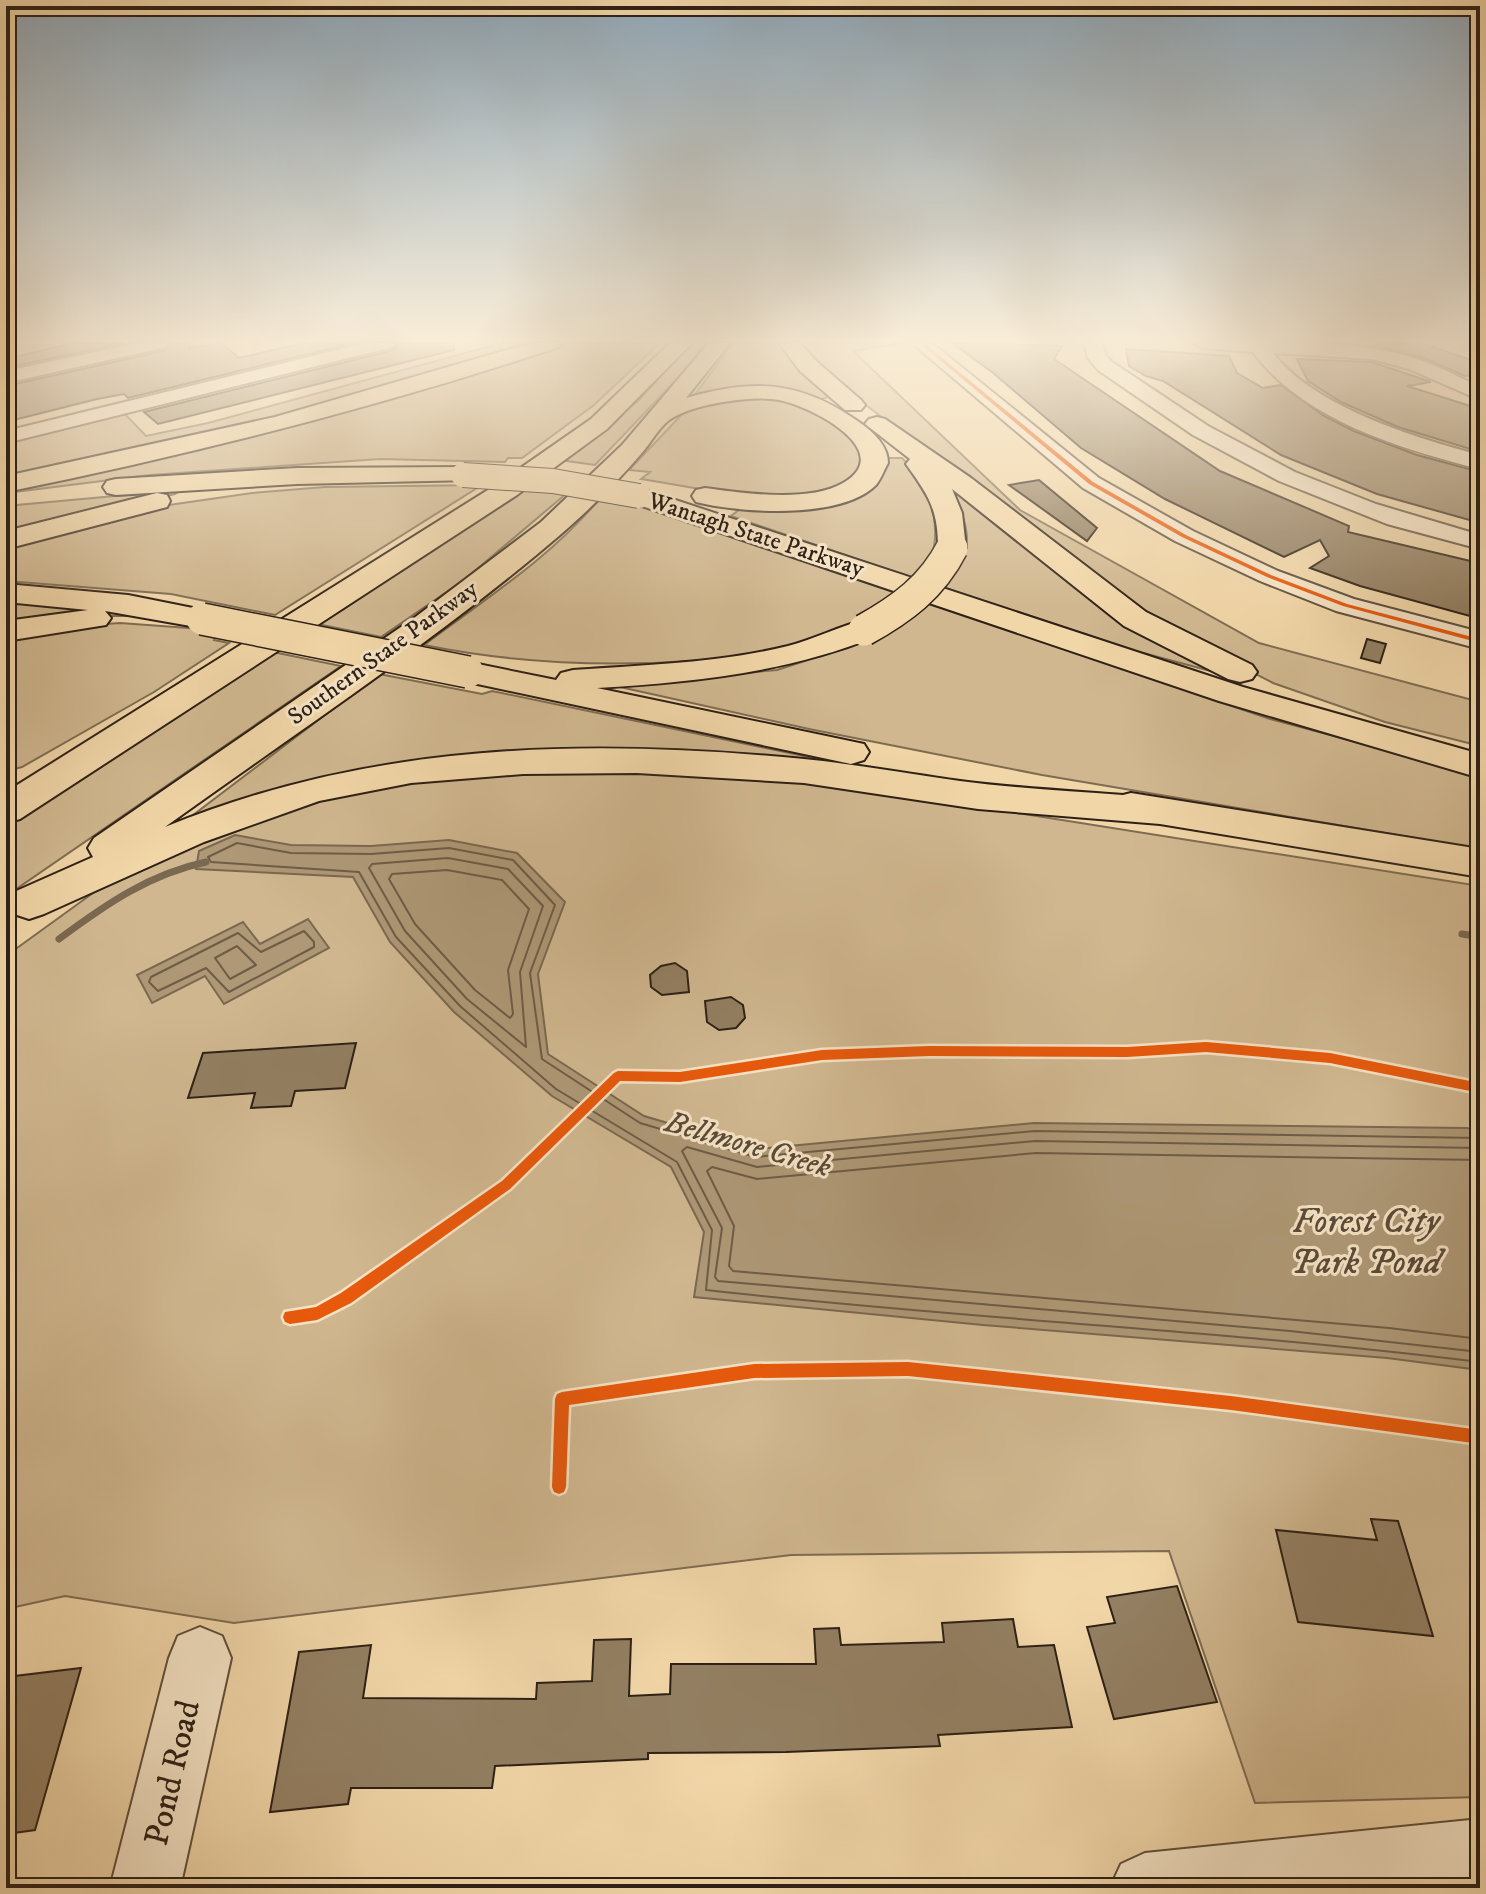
<svg xmlns="http://www.w3.org/2000/svg" width="1486" height="1894" font-family="'IM FELL DW Pica',serif">
<style>
.green{fill:#d0b78f;stroke:#7e6c52;stroke-width:2}
.water{fill:#ae9876;stroke:#7a6850;stroke-width:2}
.lines{fill:none;stroke-linecap:round;stroke-linejoin:round}
.shore{stroke:#6e5c46;stroke-width:2}
.stream{stroke:#7a6850;stroke-width:7}
.building{fill:#937f62;stroke:#2d2016;stroke-width:2}
.minor-casing{stroke:#5e4e3a;stroke-width:4}
.highway-casing{stroke:#2d2016;stroke-width:4}
.minor{fill:#f6e4c6;fill-rule:evenodd}
.highway{fill:#f1d6a8;fill-rule:evenodd}
.highway-bridge-far1-casing{stroke:#2d2016;stroke-width:26;stroke-linecap:butt}
.highway-bridge-casing{stroke:#2d2016;stroke-width:34;stroke-linecap:butt}
.highway-bridge-far1{stroke:#f1d6a8;stroke-width:24}
.highway-bridge{stroke:#f1d6a8;stroke-width:31}
.cycleway-casing{stroke:#f6e4c6;stroke-width:5}
.cycleway{fill:#e8590c;fill-rule:evenodd}
.labels{text-anchor:middle;dominant-baseline:central;stroke-width:6;stroke-linejoin:round;paint-order:stroke}
.far-street-label{font-size:24px;fill:#2d2016;stroke:#f6e4c6}
.water-label{font-size:30px;font-style:italic;fill:#5a4a38;stroke:#f6e4c6}
.near-street-label{font-size:34px;fill:#2d2016;stroke:#f6e4c6}
.near-water-label{font-size:36px;font-style:italic;fill:#5a4a38;stroke:#f6e4c6}
</style>
<rect width="100%" height="100%" fill="#f1d6a8"/>
<filter id="stains"><feTurbulence type="fractalNoise" baseFrequency=".0025" numOctaves="4"/><feColorMatrix values="0 0 0 0 .2 0 0 0 0 .09 0 0 0 0 .02 0 0 0 .5 -.17"/></filter>
<radialGradient id="worn" r=".72"><stop offset=".6" stop-color="#630" stop-opacity="0"/><stop offset="1" stop-color="#630" stop-opacity=".3"/></radialGradient>
<!-- green -->
<g class="green">
<path d="M 502,343 L 541,343 L 369,397 L 6,482 L 6,441 L 124,413 L 146,436 L 208,423 Z"/>
<path d="M 563,343 L 660,343 L 594,405 L 522,458 L 508,458 L 505,462 L 380,459 L 150,475 L 6,493 L 6,491 L 307,423 Z"/>
<path d="M 691,343 L 706,343 L 676,380 L 595,465 L 560,460 L 638,401 Z"/>
<path d="M 733,343 L 778,343 L 830,396 L 820,400 C 771,391 744,383 694,396 Z"/>
<path d="M 798,343 L 903,343 L 853,351 L 1020,510 L 1259,643 L 1480,702 L 1480,746 L 1385,722 L 1273,683 L 1140,615 L 836,382 Z"/>
<path d="M 774,395 L 814,406 L 864,447 L 865,470 C 859,475 852,483 845,486 C 798,512 694,487 641,479 L 650,472 L 629,470 L 689,407 Z"/>
<path d="M 885,458 L 902,458 L 927,483 L 941,510 L 933,511 C 938,539 935,557 919,580 L 731,516 L 744,506 L 823,505 Z"/>
<path d="M 482,485 L 275,615 L 171,594 L 6,581 L 6,548 L 162,506 L 252,493 L 325,487 Z"/>
<path d="M 951,487 L 1218,673 L 1132,650 L 943,587 C 976,543 971,536 951,487 Z"/>
<path d="M 521,488 L 567,493 L 464,580 L 381,637 L 317,624 Z"/>
<path d="M 181,490 L 175,494 L 48,524 L 28,525 L 6,533 L 6,506 Z"/>
<path d="M 600,498 L 637,505 L 903,594 C 872,613 840,632 805,643 C 769,655 730,658 691,661 C 601,667 513,663 424,645 C 484,600 553,556 600,498 Z"/>
<path d="M 6,601 L 154,616 L 71,616 L 6,624 Z"/>
<path d="M 927,602 L 1270,719 L 1480,775 L 1480,849 L 1042,775 L 809,729 L 611,685 L 777,670 L 873,639 Z"/>
<path d="M 120,623 L 189,628 L 217,633 L 214,640 L 229,643 L 154,692 L 22,767 L 6,771 L 6,636 L 32,629 Z"/>
<path d="M 273,652 L 341,666 L 6,896 L 6,823 Z"/>
<path d="M 379,674 L 482,694 L 492,691 L 924,781 L 438,761 L 353,771 L 262,795 L 172,831 Z"/>
<path d="M 580,770 L 727,774 L 872,790 L 1480,886 L 1480,1797 L 1255,1803 L 1169,1551 L 791,1555 L 234,1623 L 65,1596 L 6,1609 L 6,956 L 93,893 L 151,862 L 346,790 L 419,779 Z"/>
</g>
<!-- water -->
<g class="water">
<path d="M 235,835 L 291,845 L 371,846 L 449,840 L 517,853 L 565,902 L 538,974 L 548,1054 L 644,1116 L 756,1149 L 1034,1123 L 1467,1128 L 1480,1131 L 1480,1370 L 1387,1358 L 983,1325 L 694,1297 L 704,1232 L 671,1167 L 552,1096 L 454,1012 L 390,942 L 353,877 L 196,869 L 199,851 Z"/>
<path d="M 308,919 L 329,948 L 224,1004 L 205,976 L 152,1003 L 137,975 L 243,922 L 260,944 Z"/>
</g>
<g class="lines">
<!-- shore -->
<g class="shore">
<path d="M 448,858 L 508,869 L 543,906 L 520,972 L 526,1047 L 467,999 L 405,931 L 369,868 L 372,864 Z"/>
<path d="M 447,870 L 502,880 L 529,909 L 508,970 L 513,1014 L 510,1018 L 475,990 L 415,924 L 389,879 L 392,874 Z"/>
<path d="M 304,931 L 314,942 L 314,947 L 229,992 L 206,968 L 158,991 L 149,982 L 151,977 L 238,933 L 261,952 Z"/>
<path d="M 237,946 L 256,965 L 230,979 L 215,958 Z"/>
<path d="M 1480,1138 L 1035,1131 L 755,1157 L 640,1123 L 542,1059 L 530,973 L 555,905 L 513,860 L 449,848 L 371,854 L 291,853 L 237,843 L 208,857 L 211,862 L 359,872 L 396,937 L 460,1006 L 556,1089 L 677,1162 L 712,1230 L 706,1290 C 964,1319 1223,1330 1480,1362"/>
<path d="M 1480,1148 L 1035,1141 L 757,1167 L 687,1147 L 682,1151 L 722,1228 L 715,1277 L 718,1281 L 1290,1331 L 1480,1352"/>
<path d="M 1480,1160 L 1036,1153 L 757,1179 L 712,1167 L 707,1171 L 734,1226 L 729,1266 L 733,1271 L 1389,1328 L 1480,1339"/>
</g>
<!-- stream -->
<g class="stream">
<path d="M 1462,934 L 1480,937"/>
<path d="M 59,939 C 105,905 149,874 206,862"/>
</g>
</g>
<!-- building -->
<g class="building">
<path d="M 73,343 L 124,343 L 6,368 L 6,359 Z"/>
<path d="M 174,343 L 189,343 L 190,348 L 221,343 L 239,358 L 303,343 L 354,343 L 128,398 L 124,394 L 97,399 L 6,422 L 6,386 L 163,351 Z"/>
<path d="M 399,343 L 453,343 L 454,350 L 158,424 L 144,412 L 394,350 Z"/>
<path d="M 952,343 L 1062,346 L 1054,359 L 1220,471 L 1349,526 L 1348,532 L 1479,563 L 1470,616 L 1360,586 L 1310,568 L 1329,556 L 1320,540 L 1284,557 L 1165,499 L 1081,448 L 992,372 Z"/>
<path d="M 1379,343 L 1427,345 L 1480,363 L 1480,374 L 1465,376 L 1424,358 L 1376,346 Z"/>
<path d="M 1126,349 L 1229,356 L 1237,373 L 1263,388 L 1281,385 L 1324,416 L 1354,431 L 1417,455 L 1480,472 L 1480,523 L 1377,494 L 1281,455 L 1163,381 L 1146,376 L 1129,366 Z"/>
<path d="M 1297,359 L 1372,362 L 1431,382 L 1407,386 L 1480,409 L 1480,452 L 1398,427 L 1341,402 L 1308,381 Z"/>
<path d="M 1039,480 L 1097,528 L 1087,541 L 1009,485 Z"/>
<path d="M 1367,639 L 1386,644 L 1380,663 L 1361,658 Z"/>
<path d="M 675,963 L 687,971 L 689,992 L 662,995 L 651,987 L 650,975 L 661,966 Z"/>
<path d="M 731,997 L 743,1005 L 745,1018 L 736,1028 L 719,1030 L 707,1022 L 705,1001 Z"/>
<path d="M 356,1043 L 345,1088 L 295,1091 L 291,1106 L 251,1108 L 255,1093 L 188,1098 L 203,1053 Z"/>
<path d="M 1371,1519 L 1398,1521 L 1433,1636 L 1298,1622 L 1276,1530 L 1377,1540 Z"/>
<path d="M 1177,1586 L 1217,1702 L 1114,1719 L 1087,1627 L 1115,1623 L 1107,1597 Z"/>
<path d="M 1013,1619 L 1018,1647 L 1054,1645 L 1072,1727 L 938,1735 L 940,1746 L 786,1752 L 648,1753 L 648,1759 L 495,1766 L 492,1788 L 351,1788 L 348,1804 L 270,1812 L 299,1652 L 371,1645 L 363,1698 L 536,1699 L 537,1683 L 592,1681 L 594,1640 L 631,1639 L 629,1696 L 670,1694 L 671,1664 L 816,1664 L 814,1629 L 839,1628 L 841,1645 L 944,1642 L 942,1623 Z"/>
<path d="M 81,1668 L 35,1830 L 6,1834 L 6,1702 L 15,1676 Z"/>
</g>
<g class="lines">
<defs>
<g id="minor">
<path d="M 138,343 L 171,343 L 162,348 L 6,383 L 6,371 Z"/>
<path d="M 366,343 L 396,343 L 393,347 L 6,443 L 6,431 Z"/>
<path d="M 912,343 L 932,343 L 1099,478 L 1193,531 L 1278,571 L 1354,599 L 1480,632 L 1480,649 L 1336,611 L 1260,581 L 1175,541 L 1083,488 Z"/>
<path d="M 1084,343 L 1102,343 L 1106,356 L 1112,362 L 1208,426 L 1295,472 L 1376,504 L 1480,535 L 1480,549 L 1387,524 L 1279,481 L 1193,435 L 1098,370 L 1088,358 Z"/>
<path d="M 1194,343 C 1265,341 1356,337 1423,361 C 1442,368 1461,378 1480,387 L 1480,400 L 1409,369 L 1372,359 L 1273,353 C 1314,407 1416,438 1480,455 L 1480,469 C 1401,449 1303,420 1253,352 L 1203,348 Z"/>
<path d="M 200,1627 L 222,1636 L 231,1658 L 180,1888 L 110,1888 L 169,1658 L 178,1636 Z"/>
<path d="M 1480,1819 L 1480,1887 L 1110,1888 L 1121,1864 L 1145,1853 Z"/>
</g>
<g id="highway">
<path d="M 531,343 L 562,343 L 559,347 C 378,407 193,454 6,492 L 6,476 L 275,417 Z"/>
<path d="M 670,343 L 692,343 L 607,429 L 517,495 L 20,819 L 6,823 L 6,792 L 499,483 L 591,419 Z"/>
<path d="M 709,343 L 730,343 L 686,398 C 752,379 798,380 856,420 C 871,430 888,444 888,463 C 884,470 881,479 876,485 C 841,520 740,513 696,502 L 692,496 L 696,490 L 705,488 C 742,493 809,503 843,483 C 898,451 811,406 779,400 C 753,395 690,404 668,421 C 658,429 650,444 641,454 C 617,482 588,511 560,535 C 436,641 297,732 165,827 C 372,742 585,738 804,759 C 856,764 908,774 960,781 C 1014,788 1069,791 1123,795 L 1131,793 L 1480,849 L 1480,877 L 1160,824 L 978,809 L 804,783 L 637,773 L 523,774 L 411,783 L 319,801 L 204,842 L 44,914 L 29,919 L 14,914 L 8,903 L 14,892 L 93,857 L 88,848 L 94,838 L 414,618 L 541,522 L 622,445 Z"/>
<path d="M 779,343 L 800,343 L 816,361 L 861,400 L 865,405 L 861,410 L 845,410 L 800,371 Z"/>
<path d="M 877,417 L 885,419 L 971,478 L 1146,612 L 1252,665 L 1257,672 L 1252,679 L 1240,682 L 1228,679 L 1124,626 L 952,489 L 962,513 L 966,548 L 962,554 L 952,557 L 942,554 L 938,548 C 938,508 928,495 906,464 L 910,459 L 865,424 L 869,419 Z"/>
<path d="M 463,467 L 472,470 L 476,475 L 472,480 L 297,484 L 116,495 L 107,493 L 103,487 L 107,481 L 116,479 L 297,468 Z"/>
<path d="M 639,488 L 1243,687 L 1480,754 L 1480,778 L 1219,701 L 630,502 L 626,496 L 630,490 Z"/>
<path d="M 157,493 L 167,495 L 170,501 L 167,507 L 6,549 L 6,531 Z"/>
<path d="M 6,584 L 128,595 L 213,612 L 218,619 L 213,626 L 202,628 L 105,611 L 111,618 L 106,625 L 6,641 L 6,621 L 88,610 L 6,602 Z"/>
<path d="M 864,620 L 875,623 L 880,630 L 875,637 C 785,673 693,682 597,688 L 864,744 L 869,752 L 864,760 L 851,764 L 468,682 L 456,679 L 451,672 L 456,665 L 468,662 L 556,680 L 561,673 L 573,670 C 644,665 718,663 788,646 C 814,639 838,627 864,620 Z"/>
</g>
</defs>
<!-- minor casing -->
<use href="#minor" class="minor-casing"/>
<!-- highway casing -->
<use href="#highway" class="highway-casing"/>
<!-- minor -->
<use href="#minor" class="minor"/>
<!-- highway -->
<use href="#highway" class="highway"/>
<defs>
<path id="highway-bridge-far1" d="M 463,475 L 553,481 L 639,496"/>
<g id="highway-bridge">
<path d="M 202,619 L 468,672"/>
<path d="M 864,630 C 902,609 932,587 952,548"/>
</g>
</defs>
<!-- highway-bridge-far1 casing -->
<use href="#highway-bridge-far1" class="highway-bridge-far1-casing"/>
<!-- highway-bridge casing -->
<use href="#highway-bridge" class="highway-bridge-casing"/>
<!-- highway-bridge-far1 -->
<use href="#highway-bridge-far1" class="highway-bridge-far1"/>
<!-- highway-bridge -->
<use href="#highway-bridge" class="highway-bridge"/>
<defs>
<g id="cycleway">
<path d="M 919,343 L 924,343 L 1093,482 L 1186,535 L 1271,575 L 1347,604 L 1480,639 L 1480,643 L 1343,606 L 1267,577 L 1182,537 L 1089,484 Z"/>
<path d="M 1206,1042 L 1330,1053 L 1480,1083 L 1480,1093 L 1330,1063 L 1206,1052 L 1127,1057 L 929,1056 L 822,1060 L 680,1082 L 620,1081 L 510,1189 L 351,1303 L 317,1320 L 290,1324 L 285,1322 L 283,1317 L 285,1312 L 316,1307 L 341,1293 L 502,1181 L 614,1073 L 618,1071 L 680,1072 L 822,1050 L 929,1046 L 1127,1047 Z"/>
<path d="M 908,1362 L 1231,1396 L 1480,1430 L 1480,1444 L 1231,1410 L 908,1376 L 754,1378 L 569,1405 L 566,1487 L 564,1492 L 559,1494 L 554,1492 L 552,1487 L 555,1399 L 557,1394 L 562,1392 L 754,1364 Z"/>
</g>
</defs>
<!-- cycleway casing -->
<use href="#cycleway" class="cycleway-casing"/>
<!-- cycleway -->
<use href="#cycleway" class="cycleway"/>
</g>
<!-- sky -->
<linearGradient id="sky" x2="0" y2="1"><stop stop-color="#91a9ba"/><stop offset="0.56" stop-color="#f9edd8"/><stop offset="1" stop-color="#f9edd8" stop-opacity="0"/></linearGradient>
<rect width="1486" height="608" fill="url(#sky)"/>
<g class="labels">
<!-- far-street labels -->
<g class="far-street-label">
<text transform="translate(756 535) rotate(18)">Wantagh State Parkway</text>
<text transform="translate(383 653) rotate(-36)">Southern State Parkway</text>
</g>
<!-- water labels -->
<g class="water-label">
<text transform="translate(748 1145) rotate(16)">Bellmore Creek</text>
</g>
<!-- near-street labels -->
<g class="near-street-label">
<text transform="translate(173 1773) rotate(-77)">Pond Road</text>
</g>
<!-- near-water labels -->
<g class="near-water-label">
<text x="1366" y="1221">Forest City<tspan x="1366" dy="41">Park Pond</tspan></text>
</g>
</g>
<!-- margin -->
<rect width="1486" height="1894" fill="none" stroke="#f1d6a8" stroke-width="32"/>
<rect x="8" y="8" width="1470" height="1878" fill="none" stroke="#2d2016" stroke-width="4"/>
<rect x="16" y="16" width="1454" height="1862" fill="none" stroke="#2d2016" stroke-width="2"/>
<rect width="100%" height="100%" filter="url(#stains)"/>
<rect width="100%" height="100%" fill="url(#worn)"/>
</svg>
